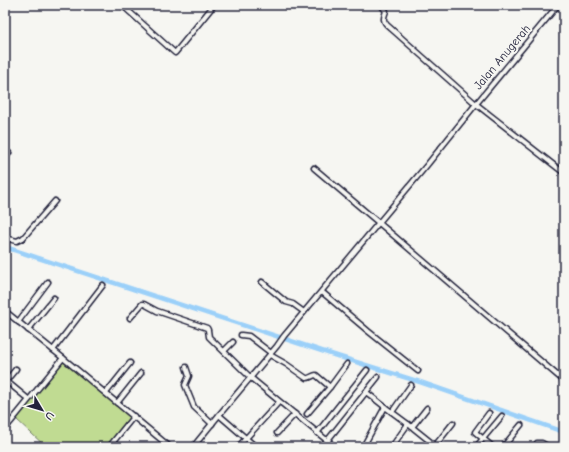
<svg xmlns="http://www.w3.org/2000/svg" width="569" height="452" font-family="'Comic Neue',sans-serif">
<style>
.green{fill:#c0db92;stroke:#717e66}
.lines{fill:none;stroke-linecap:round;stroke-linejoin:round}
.canal{stroke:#9bd0f9;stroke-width:4.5}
.minor-casing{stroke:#22223b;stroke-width:7}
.major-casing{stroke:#22223b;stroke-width:8}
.minor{stroke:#f6f6f2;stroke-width:4}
.major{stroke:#f6f6f2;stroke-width:5.5}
.labels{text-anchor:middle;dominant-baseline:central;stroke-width:4;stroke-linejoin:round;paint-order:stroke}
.street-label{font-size:12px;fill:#22223b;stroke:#f6f6f2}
</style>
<rect width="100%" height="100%" fill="#f6f6f2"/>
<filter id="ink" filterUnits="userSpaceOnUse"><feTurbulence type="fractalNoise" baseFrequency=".025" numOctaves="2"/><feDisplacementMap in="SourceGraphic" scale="8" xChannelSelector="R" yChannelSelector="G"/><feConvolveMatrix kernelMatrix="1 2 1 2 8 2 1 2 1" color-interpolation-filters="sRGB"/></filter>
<g filter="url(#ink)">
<!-- green -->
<path class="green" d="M 63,360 L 130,416 L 106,447 L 46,447 L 16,419 Z"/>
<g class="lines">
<!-- canal -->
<path class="canal" d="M 5,246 L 8,248 L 337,356 L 420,382 L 564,432"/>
<defs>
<g id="minor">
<path d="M 122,5 L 175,53 L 214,5"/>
<path d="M 381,5 L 386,11 C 384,17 382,20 387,25 L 476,104 L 564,173"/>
<path d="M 5,158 L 9,153"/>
<path d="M 314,168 L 379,223 L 564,381"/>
<path d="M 5,238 L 17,241 L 23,238 L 55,201"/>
<path d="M 262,282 L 286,302 L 293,304 L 304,312"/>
<path d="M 322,292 L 368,331 L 418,371"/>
<path d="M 5,311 L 63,358 L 170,447"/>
<path d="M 130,318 L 142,304 L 144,304 L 157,311 L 207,328 L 208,330 L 209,337 L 251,378 L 335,447"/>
<path d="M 18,322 L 48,282"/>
<path d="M 28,330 L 54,298"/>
<path d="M 241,335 L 249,336 L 271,353"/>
<path d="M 53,350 L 103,285"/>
<path d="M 224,351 L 233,342"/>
<path d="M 270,355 L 286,364 L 306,378 C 309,379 313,375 316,375 L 330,387"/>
<path d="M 186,367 L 189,376 L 185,385 L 194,407 L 212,424"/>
<path d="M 5,380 L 28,399"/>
<path d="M 6,381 L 16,369"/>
<path d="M 366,392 L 385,407"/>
<path d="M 106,393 L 130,363"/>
<path d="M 117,403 L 141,373"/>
<path d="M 392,412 L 411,385"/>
<path d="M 489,413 L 475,432 L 493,447"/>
<path d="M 307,414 L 330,387 L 347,364"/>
<path d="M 219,415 L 256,447"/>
<path d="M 564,419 L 564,426"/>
<path d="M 412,427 L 427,408"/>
<path d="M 5,429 L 63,358"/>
<path d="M 277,433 L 295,414"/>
<path d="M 317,433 L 367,370"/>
<path d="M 327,441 L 378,377"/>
<path d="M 393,445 L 408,424"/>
<path d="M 109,447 L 134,416"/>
<path d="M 193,447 L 219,415 L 277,346 L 284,336 L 427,165 L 476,104 L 558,5"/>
<path d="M 238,447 L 279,402"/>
<path d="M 363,447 L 385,407 L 412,427 L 437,447"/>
<path d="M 434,447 L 453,423"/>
<path d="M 476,447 L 502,416"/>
<path d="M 503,447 L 521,425"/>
<path d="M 534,447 L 537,443 L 542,443 L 549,447"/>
</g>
<path id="major" d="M 5,445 L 7,447"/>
</defs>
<!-- minor casing -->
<use href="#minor" class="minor-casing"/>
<!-- major casing -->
<use href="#major" class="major-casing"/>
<!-- minor -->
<use href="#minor" class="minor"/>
<!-- major -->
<use href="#major" class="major"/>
</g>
</g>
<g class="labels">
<!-- street labels -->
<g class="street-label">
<text transform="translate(502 57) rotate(-50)">Jalan Anugerah</text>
</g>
</g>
<!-- margin -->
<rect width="569" height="452" fill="none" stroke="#f6f6f2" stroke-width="20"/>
<rect x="10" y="10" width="549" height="432" fill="none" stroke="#22223b" stroke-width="1.5" filter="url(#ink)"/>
<!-- north arrow -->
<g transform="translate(42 410) rotate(128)" stroke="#f6f6f2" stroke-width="3" paint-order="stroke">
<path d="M0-3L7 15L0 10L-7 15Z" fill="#22223b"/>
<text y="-6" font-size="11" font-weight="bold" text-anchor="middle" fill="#22223b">U</text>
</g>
</svg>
